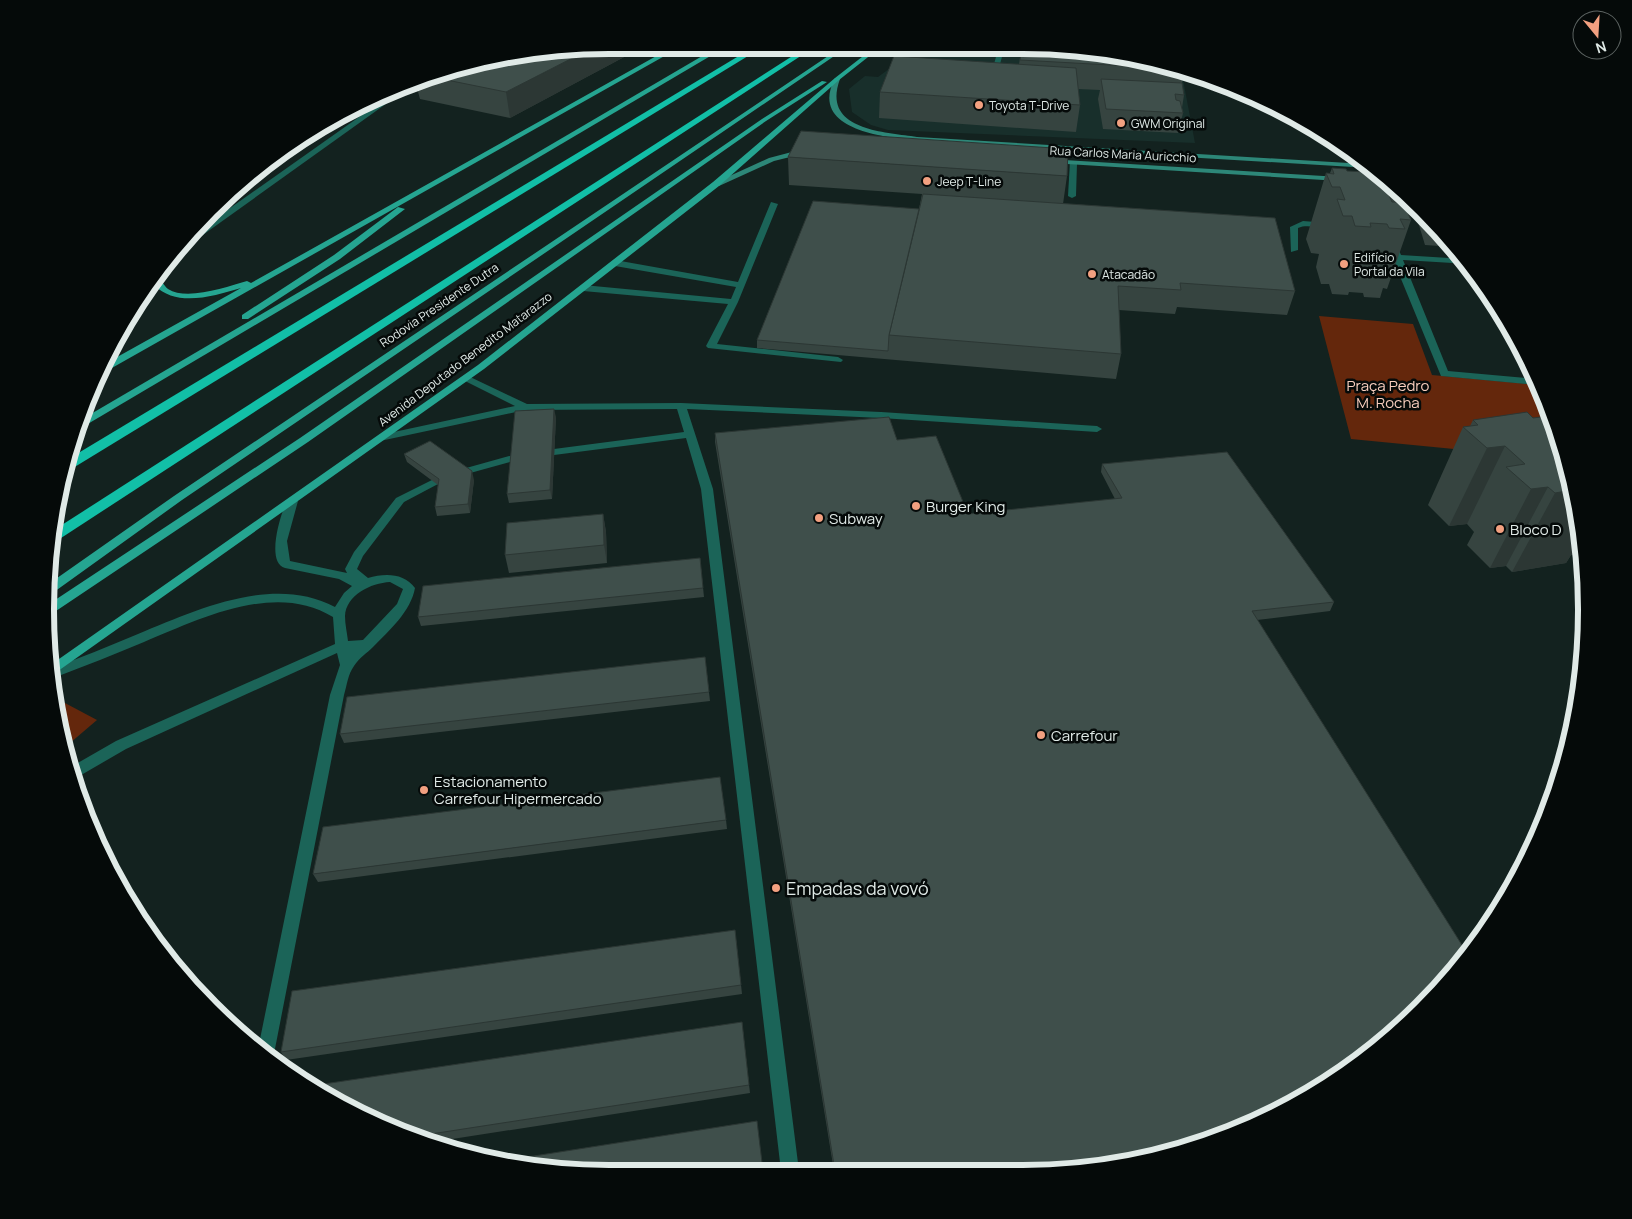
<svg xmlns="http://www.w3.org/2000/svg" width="1632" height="1219" font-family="Manrope,sans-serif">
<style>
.built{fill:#182f2b}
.green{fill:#64270c}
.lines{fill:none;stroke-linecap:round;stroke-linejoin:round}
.lane{fill:#1b6458;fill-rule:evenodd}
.street{fill:#1b6458;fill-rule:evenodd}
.secondary{fill:#2d8778;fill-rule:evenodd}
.primary{fill:#25a591;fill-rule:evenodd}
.highway{fill:#12bfa7;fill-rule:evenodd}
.wall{fill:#364440}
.shaded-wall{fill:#2c3734}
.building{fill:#3f4f4b;stroke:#2c3734}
.poi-dot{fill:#f2a080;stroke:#050a09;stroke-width:2}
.labels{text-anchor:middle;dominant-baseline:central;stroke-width:5;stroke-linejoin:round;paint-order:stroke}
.far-poi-label{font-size:12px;fill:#e0eae7;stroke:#050a09;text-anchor:start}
.far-street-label{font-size:12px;fill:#e0eae7;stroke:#050a09}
.park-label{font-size:15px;fill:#f8cebe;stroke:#050a09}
.poi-label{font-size:15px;fill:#e0eae7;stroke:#050a09;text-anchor:start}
.near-poi-label{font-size:18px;fill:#e0eae7;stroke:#050a09;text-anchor:start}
.rim{fill:none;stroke:#e0eae7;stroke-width:6}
</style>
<rect width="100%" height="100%" fill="#13221f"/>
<!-- built -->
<path class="built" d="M 920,46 L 1059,46 L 1168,64 L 1181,69 L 1195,143 L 888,130 L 871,125 L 852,112 L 849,89 L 865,76 L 878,77 Z"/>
<!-- green -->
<g class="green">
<path d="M 1319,316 L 1413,324 L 1432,375 L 1538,385 L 1567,460 L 1351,439 Z"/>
<path d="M 65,703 L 97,720 L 63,749 L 57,709 Z"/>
</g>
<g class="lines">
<!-- lane -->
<g class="lane">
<path d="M 999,46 L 1005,46 L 997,75 L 994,77 L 991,75 Z"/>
<path d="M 1070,161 L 1077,163 L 1076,196 L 1072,198 L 1068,196 Z"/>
<path d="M 771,202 L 778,204 L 738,302 L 717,344 L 838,357 L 843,360 L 841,362 L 708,348 L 706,346 L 728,304 L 583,291 L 579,288 L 583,285 L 731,299 L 736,287 L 615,266 L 611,263 L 615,260 L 738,282 Z"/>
<path d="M 1303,221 L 1328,223 L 1332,225 C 1323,231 1309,223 1298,228 L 1298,250 L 1291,252 L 1290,227 Z"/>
<path d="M 466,375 L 527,404 L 681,403 L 881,412 L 1097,426 L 1102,429 L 1097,432 L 881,418 L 687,409 L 713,489 L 799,1171 L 781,1171 L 701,489 L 686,438 L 554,455 L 549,452 L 554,449 L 684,432 L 677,409 L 525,410 L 380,441 L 376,440 L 375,438 L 380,435 L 515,406 L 463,380 L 461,378 Z"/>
<path d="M 513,455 L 518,458 L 517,460 L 463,475 L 458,472 L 459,470 Z"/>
<path d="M 434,479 L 440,482 L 438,484 L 404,502 L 363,556 L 357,569 L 368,578 C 385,573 404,573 415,588 C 411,611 389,631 373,647 C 367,653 359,658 354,666 C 348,674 347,685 344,695 L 273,1059 L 258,1049 L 330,695 L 340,665 L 337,653 L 126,749 L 76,778 L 72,779 L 69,768 L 116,741 L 335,644 L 333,617 C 275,581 200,619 144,642 C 115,654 85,666 56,677 L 52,679 L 50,669 C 80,658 109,646 138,634 C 197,610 273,574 335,607 L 344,593 L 352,586 L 339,579 L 285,568 C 265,563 281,511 288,499 L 296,499 L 298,501 L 287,541 L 290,561 L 347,573 L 345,569 L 354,552 L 396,498 ZM 390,582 L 403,589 L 397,604 L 363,640 L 348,641 C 347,633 345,624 345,616 C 346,595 371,583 390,582 Z"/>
</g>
<!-- street -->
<g class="street">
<path d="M 404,89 L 404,91 L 179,252 L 175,252 L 182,242 L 393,93 Z"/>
<path d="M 1389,241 L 1395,241 L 1401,255 L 1465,259 L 1469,264 L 1403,260 L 1448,371 L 1536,379 L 1538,385 L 1441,376 L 1392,257 Z"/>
</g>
<!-- secondary -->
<g class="secondary">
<path d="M 835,78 L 840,79 C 821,130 883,132 917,137 L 1365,164 L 1370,168 L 917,141 C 884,137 808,130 835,78 Z"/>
<path d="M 807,148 L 811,150 L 810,152 L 774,161 L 719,186 L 712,184 L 769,158 Z"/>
<path d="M 1048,159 L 1340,177 L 1344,179 L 1340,181 L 1051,163 L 1047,161 Z"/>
</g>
<!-- primary -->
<g class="primary">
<path d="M 676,45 L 684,45 L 103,373 L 99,374 L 101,366 L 241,288 C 213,296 177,308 154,285 L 159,277 C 162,280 163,285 168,289 C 187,301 226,287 247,281 L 251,283 Z"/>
<path d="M 721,45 L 729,45 L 86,425 L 81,426 L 84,418 Z"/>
<path d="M 843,46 L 849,46 L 182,500 L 54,592 L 50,593 L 50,583 L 174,496 Z"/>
<path d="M 876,46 L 882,46 L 839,80 L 719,186 L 484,369 L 51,676 L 49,666 L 478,365 L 713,182 L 835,78 Z"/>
<path d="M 822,81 L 827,82 L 766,121 L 308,442 L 53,613 L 48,614 L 49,604 L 300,438 L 762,119 Z"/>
<path d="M 398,207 L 405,209 L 340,259 L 248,319 L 242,319 L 242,315 L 334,255 Z"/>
</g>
<!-- highway -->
<g class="highway">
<path d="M 757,45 L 766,45 L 73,468 L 66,468 L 70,458 Z"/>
<path d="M 808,46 L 816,46 L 58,540 L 53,541 L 54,530 Z"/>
</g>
</g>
<!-- wall -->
<g class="wall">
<path d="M 1022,46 L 1168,64 L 1184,70 L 1182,83 L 1184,95 L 1182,108 L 1183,113 L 1178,133 L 1103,129 L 1098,99 L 1100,90 L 1078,89 L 1080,105 L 1076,132 L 879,118 L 880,92 L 1019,64 Z"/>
<path d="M 626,56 L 510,118 L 420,99 L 416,84 L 463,64 Z"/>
<path d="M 788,157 L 1067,176 L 1063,204 L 1295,291 L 1287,315 L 1177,307 L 1175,314 L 1119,310 L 1121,354 L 1116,379 L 757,348 L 757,340 L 919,209 L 922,194 L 789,185 Z"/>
<path d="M 1332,168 L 1347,171 L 1364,172 L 1365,170 L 1378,177 L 1399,194 L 1396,202 L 1411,220 L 1387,289 L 1383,288 L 1380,298 L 1364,297 L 1363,293 L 1349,292 L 1348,295 L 1332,294 L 1329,284 L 1321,284 L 1316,267 L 1319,254 L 1311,253 L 1306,239 L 1326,173 L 1330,173 Z"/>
<path d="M 1412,202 L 1421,210 L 1454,247 L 1425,245 Z"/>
<path d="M 556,417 L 552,499 L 509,503 L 507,494 Z"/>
<path d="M 1473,420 L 1568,464 L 1581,544 L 1575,555 L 1571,555 L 1566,563 L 1512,572 L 1506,566 L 1490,568 L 1467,545 L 1474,532 L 1467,524 L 1449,526 L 1428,505 L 1463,427 L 1470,426 Z"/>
<path d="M 715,433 L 897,440 L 968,514 L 1115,499 L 1101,472 L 1102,464 L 1334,602 L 1330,611 L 1257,620 L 1096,1169 L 834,1171 L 715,442 Z"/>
<path d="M 404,454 L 474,480 L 470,513 L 437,516 L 435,507 L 438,485 L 407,462 Z"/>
<path d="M 603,514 L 606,532 L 607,563 L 509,573 L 505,555 Z"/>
<path d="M 700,558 L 704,597 L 421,626 L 418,617 Z"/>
<path d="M 705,657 L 710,701 L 344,743 L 340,734 Z"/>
<path d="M 726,820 L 727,829 L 318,882 L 313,874 Z"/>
<path d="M 735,930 L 742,994 L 286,1060 L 281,1052 Z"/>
<path d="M 742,1022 L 750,1093 L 433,1142 L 328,1099 Z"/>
</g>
<!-- shaded-wall -->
<g class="shaded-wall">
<path d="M 610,45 L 625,45 L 626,56 L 510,118 L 506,92 L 594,47 Z"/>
<path d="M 554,409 L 556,417 L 552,499 L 550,490 Z"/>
<path d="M 1555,438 L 1558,438 L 1564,453 L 1548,487 L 1506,566 L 1490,568 L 1531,489 Z"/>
<path d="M 1505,446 L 1467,524 L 1449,526 L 1487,448 Z"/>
<path d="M 472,471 L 474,480 L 470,513 L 468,504 Z"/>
<path d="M 1572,490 L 1581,544 L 1575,555 L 1571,555 L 1566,563 L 1512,572 L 1555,493 Z"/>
<path d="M 603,514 L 606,532 L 607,563 L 604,545 Z"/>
</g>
<!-- building -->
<g class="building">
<path d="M 1022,46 L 1059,46 L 1168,64 L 1182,69 L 1020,60 Z"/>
<path d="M 594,47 L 506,92 L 432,77 L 463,64 Z"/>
<path d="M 894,56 L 1076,68 L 1080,105 L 880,92 Z"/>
<path d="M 1101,79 L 1182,83 L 1184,95 L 1175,94 L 1176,100 L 1180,101 L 1183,113 L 1106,109 Z"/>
<path d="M 801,131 L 1068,149 L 1067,176 L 788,157 Z"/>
<path d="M 1332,168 L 1346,169 L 1347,171 L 1366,172 L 1365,170 L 1373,170 L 1377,174 L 1378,177 L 1381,177 L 1397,190 L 1399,194 L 1388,193 L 1392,202 L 1403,202 L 1411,220 L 1400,219 L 1405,229 L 1389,228 L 1387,224 L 1370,223 L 1371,227 L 1355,226 L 1352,216 L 1343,216 L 1337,199 L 1345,200 L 1340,187 L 1332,187 L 1326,173 L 1334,174 Z"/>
<path d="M 923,194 L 1275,218 L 1295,291 L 1180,283 L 1181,290 L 1118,286 L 1121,354 L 889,335 Z"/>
<path d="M 813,201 L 919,209 L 889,335 L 888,351 L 757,340 Z"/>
<path d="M 554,409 L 550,490 L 507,494 L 515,411 Z"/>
<path d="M 1527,412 L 1533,418 L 1548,416 L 1551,418 L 1558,438 L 1555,438 L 1560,443 L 1568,464 L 1572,490 L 1555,493 L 1548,487 L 1531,489 L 1506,467 L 1525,464 L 1505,446 L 1487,448 L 1463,427 L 1478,425 L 1473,420 Z"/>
<path d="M 889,417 L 897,440 L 936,436 L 968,514 L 1122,498 L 1102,464 L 1227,452 L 1334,602 L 1252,611 L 1467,953 L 1447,982 L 1366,1058 L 1238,1131 L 1096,1169 L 835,1171 L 715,433 Z"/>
<path d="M 430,441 L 472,471 L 468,504 L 435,507 L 439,479 L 404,454 Z"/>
<path d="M 603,514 L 604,545 L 505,555 L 507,523 Z"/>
<path d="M 700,558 L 703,588 L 418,617 L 423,586 Z"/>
<path d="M 705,657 L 709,692 L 340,734 L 347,697 Z"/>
<path d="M 720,777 L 726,820 L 313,874 L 323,827 Z"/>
<path d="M 735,930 L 741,985 L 281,1052 L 292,991 Z"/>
<path d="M 742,1022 L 749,1085 L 418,1136 L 328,1099 L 310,1086 Z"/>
<path d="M 757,1121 L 763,1171 L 572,1173 L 502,1161 Z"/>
</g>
<!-- markers -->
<g class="poi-dot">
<circle cx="979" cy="105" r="5"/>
<circle cx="1121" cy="123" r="5"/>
<circle cx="927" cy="181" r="5"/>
<circle cx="1344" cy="264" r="5"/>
<circle cx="1092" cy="274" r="5"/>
<circle cx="916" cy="506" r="5"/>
<circle cx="819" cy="518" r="5"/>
<circle cx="1500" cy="529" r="5"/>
<circle cx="1041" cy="735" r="5"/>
<circle cx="424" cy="790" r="5"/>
<circle cx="776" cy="888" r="5"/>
</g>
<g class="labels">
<!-- far-poi labels -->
<g class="far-poi-label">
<text x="989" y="105">Toyota T-Drive</text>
<text x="1131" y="123">GWM Original</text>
<text x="937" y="181">Jeep T-Line</text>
<text x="1354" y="257">Edifício<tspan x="1354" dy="14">Portal da Vila</tspan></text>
<text x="1102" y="274">Atacadão</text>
</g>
<!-- far-street labels -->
<g class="far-street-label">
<text transform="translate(1123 154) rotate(3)">Rua Carlos Maria Auricchio</text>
<text transform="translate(439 305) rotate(-34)">Rodovia Presidente Dutra</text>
<text transform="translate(465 359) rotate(-37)">Avenida Deputado Benedito Matarazzo</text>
</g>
<!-- park labels -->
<g class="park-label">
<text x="1388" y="385">Praça Pedro<tspan x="1388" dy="17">M. Rocha</tspan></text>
</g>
<!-- poi labels -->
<g class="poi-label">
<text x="926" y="506">Burger King</text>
<text x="829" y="518">Subway</text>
<text x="1510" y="529">Bloco D</text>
<text x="1051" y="735">Carrefour</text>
<text x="434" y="781">Estacionamento<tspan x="434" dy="17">Carrefour Hipermercado</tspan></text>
</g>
<!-- near-poi labels -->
<g class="near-poi-label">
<text x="786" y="888">Empadas da vovó</text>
</g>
</g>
<!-- crop -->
<path d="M0 0H1632V1219H0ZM609 54H1023A555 555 0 0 1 1578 609V610A555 555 0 0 1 1023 1165H609A555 555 0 0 1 54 610V609A555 555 0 0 1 609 54Z" fill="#050a09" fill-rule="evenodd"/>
<path class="rim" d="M609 54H1023A555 555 0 0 1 1578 609V610A555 555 0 0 1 1023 1165H609A555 555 0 0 1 54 610V609A555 555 0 0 1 609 54Z"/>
<!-- north arrow -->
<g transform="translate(1597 35) rotate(162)"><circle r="24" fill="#050a09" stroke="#5d6462"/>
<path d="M0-4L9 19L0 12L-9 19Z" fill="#f2a080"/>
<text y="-8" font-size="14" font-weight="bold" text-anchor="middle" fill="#e0eae7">N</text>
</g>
</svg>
